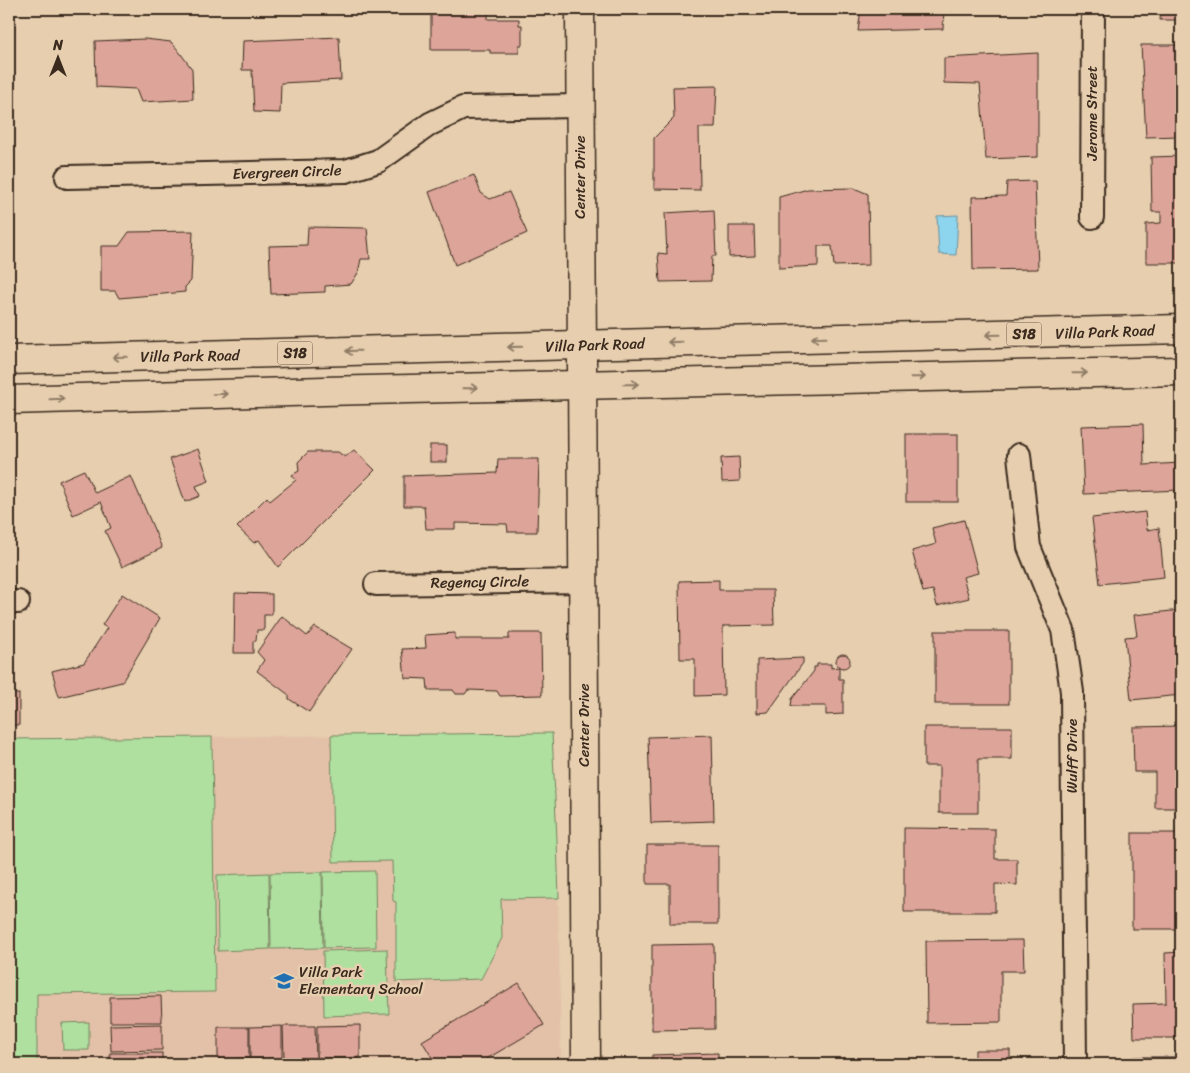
<svg xmlns="http://www.w3.org/2000/svg" width="1190" height="1073" font-family="Sriracha,sans-serif">
<style>
.built{fill:#e3c1a8}
.green{fill:#afe0a0;stroke:#75855f}
.water{fill:#8dd4ee;stroke:#6c909b}
.building{fill:#dda499;stroke:#3b2a1e}
.lines{fill:none;stroke-linecap:round;stroke-linejoin:round}
.minor-casing{stroke:#3b2a1e;stroke-width:26}
.tertiary-casing{stroke:#3b2a1e;stroke-width:31}
.primary-casing{stroke:#3b2a1e;stroke-width:31}
.minor{stroke:#e6ceaf;stroke-width:22}
.tertiary{stroke:#e6ceaf;stroke-width:28}
.primary{stroke:#e6ceaf;stroke-width:28}
.oneway{stroke:#907c66}
.labels{text-anchor:middle;dominant-baseline:central;stroke-width:5;stroke-linejoin:round;paint-order:stroke}
.shield{fill:#e6ceaf;stroke:#6e5b4a;stroke-width:1}
.shield-label{font-size:14px;font-weight:bold;fill:#3b2a1e}
.street-label{font-size:15px;fill:#3b2a1e;stroke:#e6ceaf}
.poi-label{font-size:15px;fill:#3b2a1e;stroke:#e6ceaf;text-anchor:start}
</style>
<rect width="100%" height="100%" fill="#e6ceaf"/>
<filter id="ink" filterUnits="userSpaceOnUse"><feTurbulence type="fractalNoise" baseFrequency=".02" numOctaves="2"/><feDisplacementMap in="SourceGraphic" scale="10" xChannelSelector="R" yChannelSelector="G"/><feConvolveMatrix kernelMatrix="1 2 1 2 8 2 1 2 1" color-interpolation-filters="sRGB"/></filter>
<g filter="url(#ink)">
<!-- built -->
<path class="built" d="M 552,733 L 557,840 L 561,1064 L 9,1064 L 9,739 Z"/>
<!-- green -->
<g class="green">
<path d="M 552,733 L 557,840 L 559,898 L 501,899 L 502,938 L 481,979 L 396,982 L 396,902 L 393,901 L 392,861 L 333,862 L 331,735 Z"/>
<path d="M 212,737 L 215,992 L 37,994 L 37,1064 L 9,1064 L 9,739 Z"/>
<path d="M 375,871 L 376,947 L 324,948 L 323,872 Z"/>
<path d="M 322,872 L 323,948 L 271,949 L 270,873 Z"/>
<path d="M 269,873 L 270,949 L 218,951 L 217,875 Z"/>
<path d="M 387,949 L 389,1014 L 324,1016 L 323,951 Z"/>
<path d="M 89,1022 L 89,1050 L 63,1050 L 62,1023 Z"/>
</g>
<!-- water -->
<path class="water" d="M 958,215 L 956,255 L 939,254 L 937,216 Z"/>
<!-- building -->
<g class="building">
<path d="M 436,9 L 491,9 L 491,12 L 488,12 L 488,19 L 519,19 L 519,25 L 522,25 L 522,45 L 519,45 L 519,53 L 490,53 L 490,50 L 431,50 L 431,12 L 437,12 Z"/>
<path d="M 861,9 L 944,9 L 943,29 L 858,31 Z"/>
<path d="M 1161,9 L 1181,9 L 1181,20 L 1160,20 Z"/>
<path d="M 339,37 L 341,80 L 281,83 L 280,113 L 254,112 L 252,70 L 242,70 L 243,41 Z"/>
<path d="M 145,39 L 171,42 L 178,50 L 192,69 L 193,99 L 141,102 L 136,89 L 96,87 L 95,41 Z"/>
<path d="M 1141,45 L 1181,45 L 1181,136 L 1146,137 Z"/>
<path d="M 1038,53 L 1038,157 L 986,159 L 980,84 L 944,83 L 944,58 Z"/>
<path d="M 717,86 L 715,128 L 699,128 L 700,190 L 654,189 L 654,138 L 674,118 L 673,87 Z"/>
<path d="M 1181,156 L 1181,263 L 1146,263 L 1146,224 L 1161,223 L 1161,212 L 1152,212 L 1151,157 Z"/>
<path d="M 474,175 L 481,193 L 490,199 L 509,192 L 527,233 L 455,265 L 429,192 Z"/>
<path d="M 1035,181 L 1038,269 L 973,270 L 972,197 L 1006,196 L 1007,182 Z"/>
<path d="M 854,188 L 868,194 L 869,265 L 834,266 L 832,246 L 818,246 L 818,266 L 779,268 L 779,197 L 808,189 Z"/>
<path d="M 714,210 L 716,256 L 712,256 L 711,281 L 660,282 L 658,253 L 667,254 L 665,213 Z"/>
<path d="M 729,226 L 754,226 L 755,256 L 729,257 Z"/>
<path d="M 308,227 L 367,228 L 370,259 L 361,259 L 358,273 L 351,284 L 325,286 L 325,292 L 271,294 L 269,246 L 307,245 Z"/>
<path d="M 193,231 L 191,281 L 185,287 L 185,292 L 119,298 L 115,291 L 101,291 L 101,246 L 119,246 L 129,232 Z"/>
<path d="M 1143,424 L 1144,465 L 1181,463 L 1181,490 L 1084,494 L 1081,426 Z"/>
<rect x="906" y="434" width="52" height="68"/>
<rect x="430" y="445" width="17" height="17"/>
<path d="M 198,449 L 209,481 L 196,486 L 200,496 L 185,502 L 170,459 Z"/>
<path d="M 354,450 L 375,470 L 278,567 L 259,540 L 254,543 L 237,527 L 267,497 L 270,501 L 296,480 L 292,475 L 299,471 L 298,462 L 308,452 L 338,452 L 345,457 Z"/>
<path d="M 739,457 L 740,481 L 722,482 L 721,458 Z"/>
<path d="M 498,459 L 539,459 L 537,532 L 508,532 L 507,524 L 455,523 L 455,529 L 426,529 L 424,506 L 404,506 L 404,476 L 497,473 Z"/>
<path d="M 84,470 L 95,493 L 131,476 L 162,548 L 122,567 L 105,531 L 111,528 L 101,502 L 73,515 L 59,481 Z"/>
<path d="M 1145,512 L 1147,530 L 1159,528 L 1164,577 L 1100,584 L 1092,518 Z"/>
<path d="M 964,520 L 978,573 L 963,577 L 969,598 L 937,606 L 933,590 L 923,592 L 912,551 L 936,544 L 932,528 Z"/>
<path d="M 719,580 L 719,590 L 773,590 L 774,625 L 723,626 L 724,695 L 695,696 L 695,659 L 680,659 L 679,581 Z"/>
<path d="M 235,593 L 272,594 L 272,615 L 264,615 L 264,630 L 257,630 L 256,641 L 253,641 L 253,653 L 234,653 Z"/>
<path d="M 122,594 L 160,618 L 122,682 L 59,697 L 52,671 L 84,663 L 107,628 L 102,625 Z"/>
<path d="M 1181,610 L 1181,695 L 1131,700 L 1125,637 L 1137,636 L 1134,615 Z"/>
<path d="M 282,616 L 307,636 L 315,627 L 352,649 L 309,712 L 289,699 L 289,695 L 257,671 L 264,660 L 257,652 Z"/>
<rect x="935" y="631" width="74" height="73"/>
<path d="M 455,633 L 455,639 L 509,639 L 509,633 L 541,633 L 542,695 L 500,696 L 497,691 L 468,690 L 465,694 L 456,694 L 453,690 L 428,690 L 427,679 L 405,678 L 402,649 L 426,648 L 425,635 Z"/>
<circle cx="843" cy="661" r="7"/>
<path d="M 803,658 L 803,663 L 768,712 L 757,713 L 757,660 Z"/>
<path d="M 817,664 L 831,664 L 831,668 L 839,667 L 839,679 L 843,679 L 843,714 L 826,715 L 826,706 L 791,706 L 792,699 L 814,671 L 814,667 L 817,667 Z"/>
<rect x="9" y="694" width="10" height="31"/>
<path d="M 1181,726 L 1181,808 L 1155,808 L 1155,772 L 1134,772 L 1133,727 Z"/>
<path d="M 924,727 L 1012,727 L 1012,759 L 978,759 L 978,813 L 939,813 L 939,766 L 924,766 Z"/>
<path d="M 712,735 L 714,821 L 651,823 L 648,737 Z"/>
<path d="M 904,828 L 995,829 L 995,859 L 1017,859 L 1017,885 L 995,884 L 995,912 L 904,912 Z"/>
<rect x="1132" y="833" width="49" height="96"/>
<path d="M 647,845 L 718,845 L 718,924 L 670,924 L 670,884 L 647,884 Z"/>
<path d="M 1023,940 L 1024,971 L 1001,971 L 1001,1022 L 927,1023 L 926,941 Z"/>
<path d="M 714,944 L 715,1029 L 652,1030 L 652,945 Z"/>
<path d="M 1181,952 L 1181,1038 L 1134,1038 L 1133,1004 L 1166,1003 L 1165,953 Z"/>
<path d="M 519,983 L 544,1025 L 478,1064 L 436,1064 L 422,1041 Z"/>
<path d="M 161,996 L 162,1022 L 110,1022 L 110,997 Z"/>
<path d="M 162,1024 L 162,1050 L 111,1051 L 110,1025 Z"/>
<path d="M 360,1025 L 360,1058 L 317,1058 L 317,1026 Z"/>
<path d="M 282,1026 L 282,1058 L 250,1059 L 250,1027 Z"/>
<path d="M 283,1026 L 315,1026 L 316,1058 L 284,1058 Z"/>
<path d="M 218,1027 L 249,1027 L 249,1058 L 218,1059 Z"/>
<path d="M 975,1050 L 1010,1050 L 1010,1064 L 946,1064 L 946,1063 L 975,1063 Z"/>
<rect x="110" y="1053" width="52" height="11"/>
<path d="M 718,1053 L 718,1064 L 649,1064 L 649,1060 L 652,1058 L 652,1055 Z"/>
<rect x="1134" y="1057" width="47" height="7"/>
</g>
<g class="lines">
<defs>
<g id="minor">
<path d="M 67,177 L 346,171 L 378,161 L 430,124 L 463,108 L 580,106"/>
<path d="M 1092,217 L 1093,9"/>
<path d="M 1019,455 L 1029,547 L 1063,630 L 1072,692 L 1075,1064"/>
<path d="M 376,584 L 583,581"/>
<path d="M 9,602 L 18,602"/>
</g>
<path id="tertiary" d="M 580,9 L 586,1064"/>
<g id="primary">
<path d="M 9,360 L 1181,329"/>
<path d="M 9,400 L 324,391 L 1181,371"/>
</g>
</defs>
<!-- minor casing -->
<use href="#minor" class="minor-casing"/>
<!-- tertiary casing -->
<use href="#tertiary" class="tertiary-casing"/>
<!-- primary casing -->
<use href="#primary" class="primary-casing"/>
<!-- minor -->
<use href="#minor" class="minor"/>
<!-- tertiary -->
<use href="#tertiary" class="tertiary"/>
<!-- primary -->
<use href="#primary" class="primary"/>
</g>
<!-- one-way arrows -->
<defs><path id="oneway-shaft" d="M-6 0H5M1.5-3L5.5 0L1.5 3" fill="none" stroke-width="1.6" stroke-linecap="round" stroke-linejoin="round" transform="scale(1.25)"/></defs>
<g class="oneway">
<use href="#oneway-shaft" transform="translate(993 335) rotate(179)"/>
<use href="#oneway-shaft" transform="translate(819 338) rotate(179)"/>
<use href="#oneway-shaft" transform="translate(675 342) rotate(178)"/>
<use href="#oneway-shaft" transform="translate(515 347) rotate(179)"/>
<use href="#oneway-shaft" transform="translate(353 351) rotate(179)"/>
<use href="#oneway-shaft" transform="translate(120 357) rotate(179)"/>
<use href="#oneway-shaft" transform="translate(1080 373) rotate(-1)"/>
<use href="#oneway-shaft" transform="translate(918 377) rotate(-1)"/>
<use href="#oneway-shaft" transform="translate(631 384) rotate(-1)"/>
<use href="#oneway-shaft" transform="translate(470 388) rotate(-1)"/>
<use href="#oneway-shaft" transform="translate(220 394) rotate(-2)"/>
<use href="#oneway-shaft" transform="translate(57 399) rotate(-2)"/>
</g>
</g>
<!-- icons -->
<defs>
<symbol id="school-bare" viewBox="-9 -9 18 18"><path d="M0-5L7-2L0 1L-7-2ZM-4 1L0 2.5L4 1V4Q0 6-4 4Z" fill="#1f6fb2" stroke="#e6ceaf" stroke-width="2.5" paint-order="stroke"/></symbol>
</defs>
<g fill-rule="evenodd">
<use href="#school-bare" x="270" y="967" width="28" height="28"/>
</g>
<g class="labels">
<!-- shield labels -->
<g class="shield">
<rect x="1006.5" y="322.5" width="35" height="23" rx="4"/>
<rect x="277.5" y="341.5" width="35" height="23" rx="4"/>
</g>
<g class="shield-label">
<text x="1024" y="334">S18</text>
<text x="295" y="353">S18</text>
</g>
<!-- street labels -->
<g class="street-label">
<text transform="translate(1092 113) rotate(-90)">Jerome Street</text>
<text transform="translate(287 172) rotate(-2)">Evergreen Circle</text>
<text transform="translate(580 177) rotate(-90)">Center Drive</text>
<text transform="translate(1105 332) rotate(-2)">Villa Park Road</text>
<text transform="translate(595 345) rotate(-2)">Villa Park Road</text>
<text transform="translate(190 356) rotate(-1)">Villa Park Road</text>
<text transform="translate(480 582) rotate(-1)">Regency Circle</text>
<text transform="translate(584 725) rotate(-90)">Center Drive</text>
<text transform="translate(1072 756) rotate(-90)">Wulff Drive</text>
</g>
<!-- poi labels -->
<g class="poi-label">
<text x="299" y="972">Villa Park<tspan x="299" dy="17">Elementary School</tspan></text>
</g>
</g>
<!-- margin -->
<rect width="1190" height="1073" fill="none" stroke="#e6ceaf" stroke-width="30"/>
<rect x="15" y="15" width="1160" height="1043" fill="none" stroke="#3b2a1e" stroke-width="2" filter="url(#ink)"/>
<!-- north arrow -->
<g transform="translate(58 58)" stroke="#e6ceaf" stroke-width="4" paint-order="stroke">
<path d="M0-4L9 19L0 12L-9 19Z" fill="#3b2a1e"/>
<text y="-8" font-size="14" font-weight="bold" text-anchor="middle" fill="#3b2a1e">N</text>
</g>
</svg>
